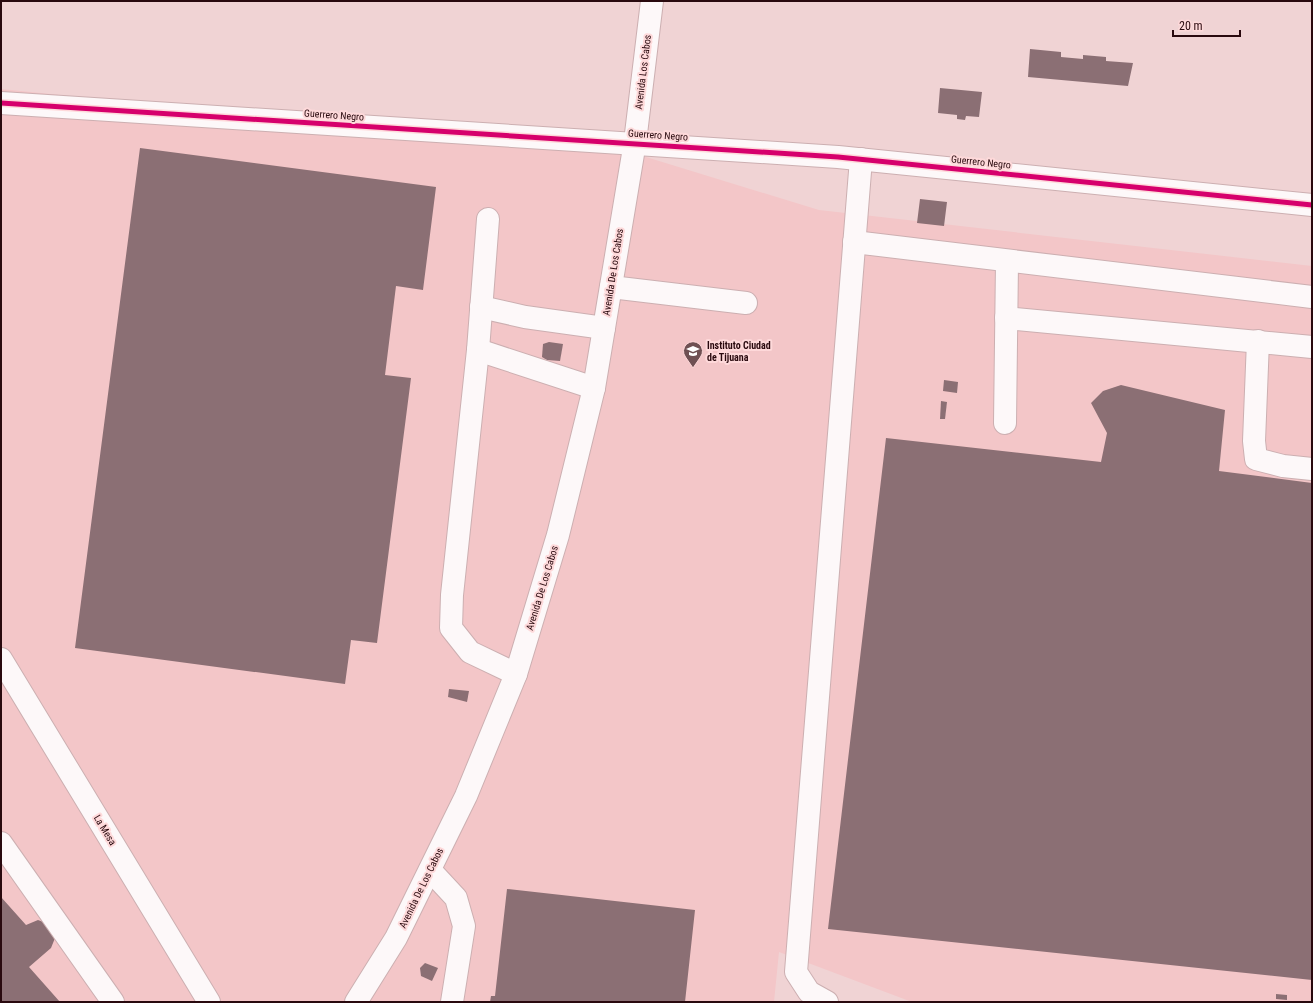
<svg xmlns="http://www.w3.org/2000/svg" width="1313" height="1003" font-family="'Roboto Condensed',sans-serif">
<style>
.built{fill:#f3c6c8}
.building{fill:#8b6f74}
.lines{fill:none;stroke-linecap:round;stroke-linejoin:round}
.minor-casing{stroke:#ccafb1;stroke-width:24}
.major-casing{stroke:#ccafb1;stroke-width:24}
.minor{stroke:#fdf8f9;stroke-width:22}
.major{stroke:#fdf8f9;stroke-width:22}
.cycleway-casing{stroke:#fed9da;stroke-width:8}
.cycleway{stroke:#d6006c;stroke-width:5}
.labels{text-anchor:middle;dominant-baseline:central;stroke-width:4;stroke-linejoin:round;paint-order:stroke}
.street-label{font-size:10px;fill:#29090e;stroke:#fed9da}
.poi-label{font-size:10px;font-weight:bold;fill:#29090e;stroke:#fed9da;text-anchor:start}
</style>
<rect width="100%" height="100%" fill="#f0d3d4"/>
<!-- built -->
<path class="built" d="M 1,89 L 633,153 L 819,210 L 1312,266 L 1312,1002 L 912,1002 L 779,952 L 774,1002 L 1,1002 Z"/>
<!-- building -->
<g class="building">
<path d="M 1030,49 L 1061,52 L 1061,57 L 1083,59 L 1083,55 L 1106,57 L 1106,61 L 1133,63 L 1128,86 L 1028,77 Z"/>
<path d="M 940,88 L 982,92 L 979,117 L 966,116 L 965,120 L 957,119 L 957,115 L 938,113 Z"/>
<path d="M 140,148 L 436,187 L 423,290 L 396,286 L 385,375 L 411,378 L 377,643 L 351,640 L 345,684 L 75,648 Z"/>
<path d="M 920,199 L 947,202 L 944,226 L 917,223 Z"/>
<path d="M 549,342 L 563,344 L 560,361 L 547,360 L 542,357 L 543,344 Z"/>
<path d="M 944,380 L 958,382 L 957,393 L 943,391 Z"/>
<path d="M 1121,385 L 1225,410 L 1219,471 L 1312,483 L 1312,980 L 828,929 L 886,438 L 1101,462 L 1107,433 L 1091,403 L 1103,391 Z"/>
<path d="M 941,401 L 947,402 L 945,419 L 940,419 Z"/>
<path d="M 449,689 L 469,691 L 467,702 L 448,697 Z"/>
<path d="M 507,889 L 695,910 L 685,1002 L 490,1002 L 491,996 L 495,996 Z"/>
<path d="M 1,897 L 26,925 L 38,920 L 46,923 L 55,938 L 51,948 L 29,967 L 60,1002 L 1,1002 Z"/>
<path d="M 425,963 L 438,968 L 432,981 L 421,976 L 420,968 Z"/>
<path d="M 1276,994 L 1287,995 L 1287,1000 L 1276,999 Z"/>
</g>
<g class="lines">
<defs>
<g id="minor">
<path d="M 1,103 L 838,157 L 1312,205"/>
<path d="M 488,219 L 478,350 L 452,595 L 451,628 L 470,652 L 516,674"/>
<path d="M 854,242 L 1312,297"/>
<path d="M 611,287 L 746,303"/>
<path d="M 481,307 L 525,317 L 604,328"/>
<path d="M 1006,318 L 1312,347"/>
<path d="M 1258,341 L 1254,441 L 1256,459 L 1283,466 L 1312,469"/>
<path d="M 478,350 L 594,388"/>
<path d="M 1005,423 L 1007,262"/>
<path d="M 1,843 L 113,1002"/>
<path d="M 430,870 L 456,898 L 464,926 L 452,1002"/>
<path d="M 827,1002 L 809,992 L 796,972 L 861,159"/>
</g>
<g id="major">
<path d="M 1,659 L 209,1002"/>
<path d="M 356,1002 L 396,938 L 466,796 L 516,674 L 558,535 L 594,388 L 635,142 L 652,1"/>
</g>
</defs>
<!-- minor casing -->
<use href="#minor" class="minor-casing"/>
<!-- major casing -->
<use href="#major" class="major-casing"/>
<!-- minor -->
<use href="#minor" class="minor"/>
<!-- major -->
<use href="#major" class="major"/>
<defs>
<path id="cycleway" d="M 1,103 L 838,157 L 1312,205"/>
</defs>
<!-- cycleway casing -->
<use href="#cycleway" class="cycleway-casing"/>
<!-- cycleway -->
<use href="#cycleway" class="cycleway"/>
</g>
<!-- icons -->
<defs>
<symbol id="school-pin" viewBox="-11 -11 22 30"><path d="M0 17L-7.5 6A9.5 9.5 0 1 1 7.5 6Z" fill="#6f5053" stroke="#fed9da"/><path d="M0-5L7-2L0 1L-7-2ZM-4 1L0 2.5L4 1V4Q0 6-4 4Z" fill="#fff"/></symbol>
</defs>
<g fill-rule="evenodd">
<use href="#school-pin" x="682" y="340" width="22" height="30"/>
</g>
<g class="labels">
<!-- street labels -->
<g class="street-label">
<text transform="translate(643 72) rotate(-83)">Avenida Los Cabos</text>
<text transform="translate(334 115) rotate(4)">Guerrero Negro</text>
<text transform="translate(658 135) rotate(4)">Guerrero Negro</text>
<text transform="translate(981 162) rotate(6)">Guerrero Negro</text>
<text transform="translate(613 272) rotate(-81)">Avenida De Los Cabos</text>
<text transform="translate(542 588) rotate(-73)">Avenida De Los Cabos</text>
<text transform="translate(105 830) rotate(59)">La Mesa</text>
<text transform="translate(421 888) rotate(-64)">Avenida De Los Cabos</text>
</g>
<!-- poi labels -->
<g class="poi-label">
<text x="707" y="345">Instituto Ciudad<tspan x="707" dy="12">de Tijuana</tspan></text>
</g>
</g>
<!-- border -->
<rect width="1313" height="1003" fill="none" stroke="#29090e" stroke-width="4"/>
<!-- scale -->
<path d="M1173 30v6h67v-6" fill="none" stroke="#29090e" stroke-width="2"/>
<text x="1179" y="30" font-size="12" fill="#29090e" stroke="#fed9da" stroke-width="3" paint-order="stroke">20 m</text>
</svg>
